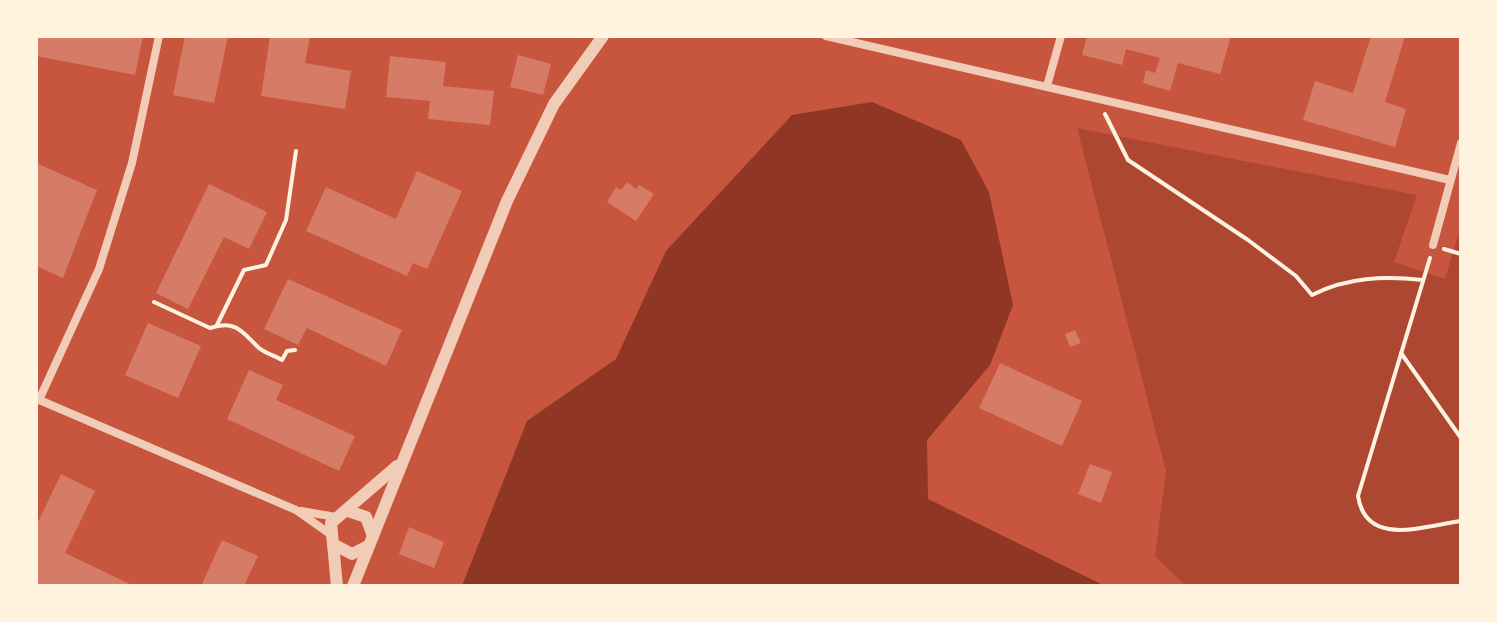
<svg xmlns="http://www.w3.org/2000/svg" width="1497" height="622" font-family="Raleway,sans-serif">
<style>
.green{fill:#ae4732}
.water{fill:#8f3625}
.building{fill:#d67c66}
.lines{fill:none;stroke-linecap:round;stroke-linejoin:round}
.path{stroke:#fff3e0;stroke-width:4}
.minor{stroke:#f1ccb7;stroke-width:8}
.tertiary{stroke:#f1ccb7;stroke-width:12}
</style>
<rect width="100%" height="100%" fill="#c8553d"/>
<!-- green -->
<path class="green" d="M 1077,128 L 1417,195 L 1394,262 L 1445,279 L 1461,225 L 1461,586 L 1186,586 L 1155,556 L 1166,471 Z"/>
<!-- water -->
<path class="water" d="M 872,102 L 961,140 L 989,192 L 1013,305 L 990,365 L 927,440 L 928,499 L 1105,586 L 462,586 L 527,421 L 616,359 L 666,251 L 792,115 Z"/>
<!-- building -->
<g class="building">
<path d="M 36,36 L 143,36 L 135,75 L 36,56 Z"/>
<path d="M 185,36 L 228,36 L 214,103 L 173,95 Z"/>
<path d="M 270,36 L 310,36 L 305,63 L 351,71 L 345,109 L 261,96 Z"/>
<path d="M 1087,36 L 1231,36 L 1220,74 L 1178,63 L 1170,91 L 1143,83 L 1146,70 L 1155,73 L 1160,58 L 1126,49 L 1122,65 L 1082,55 Z"/>
<path d="M 1371,36 L 1405,36 L 1385,102 L 1406,109 L 1395,147 L 1303,120 L 1315,81 L 1353,93 Z"/>
<path d="M 518,55 L 551,64 L 543,95 L 510,87 Z"/>
<path d="M 390,56 L 446,62 L 443,86 L 494,91 L 490,125 L 428,119 L 430,101 L 386,97 Z"/>
<path d="M 36,163 L 97,190 L 63,278 L 36,266 Z"/>
<path d="M 417,171 L 462,191 L 427,269 L 413,263 L 407,276 L 306,231 L 326,187 L 396,219 Z"/>
<path d="M 627,182 L 636,189 L 639,185 L 654,194 L 636,221 L 607,202 L 616,187 L 621,190 Z"/>
<path d="M 209,184 L 267,212 L 249,249 L 224,237 L 188,309 L 156,293 Z"/>
<path d="M 288,279 L 402,330 L 386,366 L 307,328 L 298,345 L 264,329 Z"/>
<path d="M 148,323 L 201,346 L 178,398 L 125,375 Z"/>
<path d="M 1075,330 L 1081,343 L 1070,347 L 1065,334 Z"/>
<path d="M 1000,363 L 1082,401 L 1062,446 L 979,408 Z"/>
<path d="M 249,370 L 283,385 L 276,400 L 355,436 L 339,471 L 227,419 Z"/>
<path d="M 1090,464 L 1112,472 L 1101,503 L 1078,494 Z"/>
<path d="M 61,474 L 95,491 L 65,553 L 134,586 L 36,586 L 36,526 Z"/>
<path d="M 409,527 L 444,542 L 434,568 L 399,554 Z"/>
<path d="M 222,540 L 258,556 L 244,586 L 201,586 Z"/>
</g>
<g class="lines">
<!-- path -->
<g class="path">
<path d="M 1105,114 L 1128,160 L 1248,240 L 1296,276 L 1312,295 C 1347,277 1384,276 1423,280"/>
<path d="M 1444,249 L 1461,254"/>
<path d="M 1430,258 L 1358,496 C 1366,548 1424,526 1461,521"/>
<path d="M 154,302 L 210,328 C 236,319 243,333 259,348 C 265,353 275,356 282,360 L 287,351 L 295,350"/>
<path d="M 217,325 L 244,270 L 266,265 L 286,220 L 296,151"/>
<path d="M 1401,353 L 1461,438"/>
</g>
<!-- minor -->
<g class="minor">
<path d="M 826,36 L 1450,180"/>
<path d="M 1047,86 L 1061,36"/>
<path d="M 1433,245 L 1461,143"/>
<path d="M 37,399 L 296,510 L 330,534"/>
<path d="M 39,400 L 99,269 L 132,163 L 159,36"/>
<path d="M 301,511 L 336,517"/>
</g>
<!-- tertiary -->
<g class="tertiary">
<path d="M 348,511 L 366,517 L 373,536"/>
<path d="M 333,544 L 352,554 L 368,546"/>
<path d="M 337,586 L 331,523 L 397,466"/>
<path d="M 353,586 L 507,201 L 554,104 L 603,36"/>
</g>
</g>
<!-- border -->
<rect width="1497" height="622" fill="none" stroke="#fff3e0" stroke-width="76"/>
</svg>
